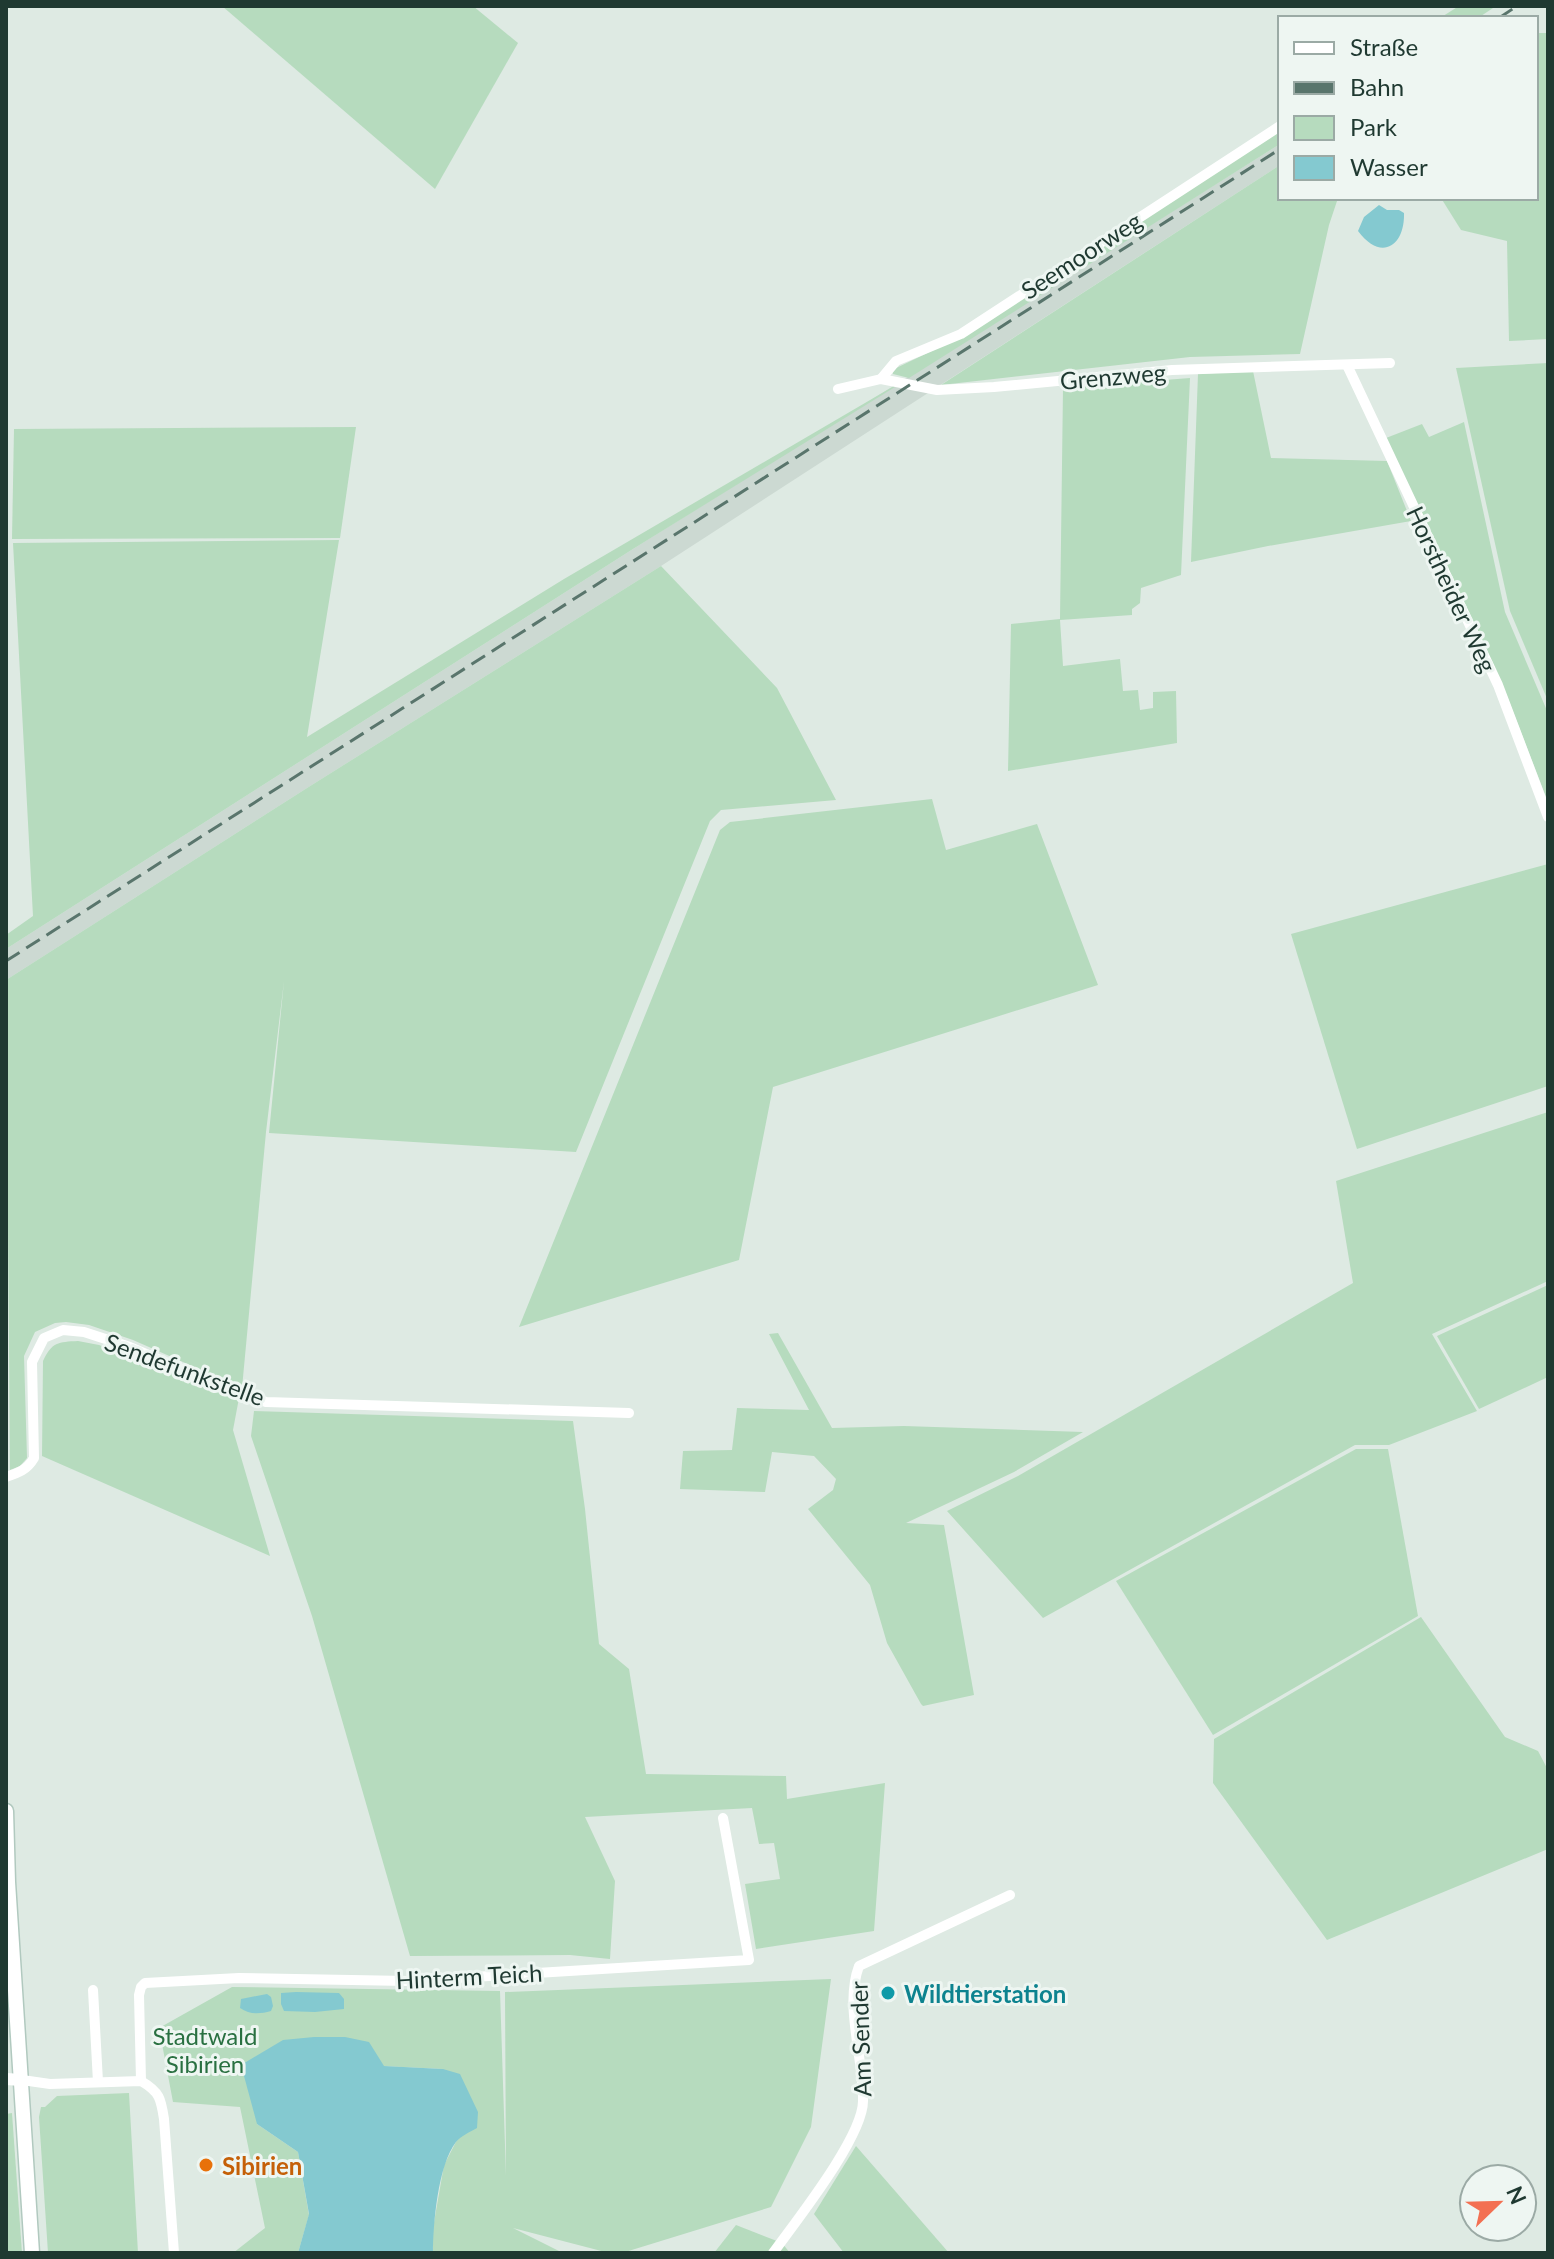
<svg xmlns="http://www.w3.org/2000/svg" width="1554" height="2259" font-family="Lato,sans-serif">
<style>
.built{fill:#ccd9d2}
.green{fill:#b6dbbe}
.water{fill:#84c9d0}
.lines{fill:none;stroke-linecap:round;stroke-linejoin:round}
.secondary-casing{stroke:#b1c9bf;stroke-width:17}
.minor{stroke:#fff;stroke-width:10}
.tertiary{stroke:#fff;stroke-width:12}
.secondary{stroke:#fff;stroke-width:14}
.rail{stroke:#59756c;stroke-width:3;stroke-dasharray:16 8;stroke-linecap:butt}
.culture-dot{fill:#0f9aa8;stroke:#eef6f2;stroke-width:3}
.food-dot{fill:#e8710a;stroke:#eef6f2;stroke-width:3}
.labels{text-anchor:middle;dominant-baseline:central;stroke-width:6;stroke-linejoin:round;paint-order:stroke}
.street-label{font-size:24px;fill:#1f3931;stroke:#eef6f2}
.culture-label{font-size:24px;font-weight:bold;fill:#0d838f;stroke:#eef6f2;text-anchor:start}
.park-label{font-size:24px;fill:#297041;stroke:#eef6f2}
.food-label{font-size:24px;font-weight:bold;fill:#c56008;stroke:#eef6f2;text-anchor:start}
</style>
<rect width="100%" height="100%" fill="#deeae3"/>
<!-- built -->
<path class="built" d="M 1280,144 L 1280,165 L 661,566 L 307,788 L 6,980 L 6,949 L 633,549 Z"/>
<!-- green -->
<g class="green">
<path d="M 222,6 L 473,6 L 518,43 L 435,189 Z"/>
<path d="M 1459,6 L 1496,6 L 1478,18 L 1440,18 Z"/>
<path d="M 1536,33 L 1548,33 L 1548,339 L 1509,341 L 1507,241 L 1461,230 L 1441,198 L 1536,198 Z"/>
<path d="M 1280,130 L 1280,144 L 909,378 L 893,374 L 892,370 L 963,336 Z"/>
<path d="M 1280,165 L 1280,198 L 1338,198 L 1329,225 L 1300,354 L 1190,357 L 941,385 Z"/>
<path d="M 1548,363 L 1548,701 L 1510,611 L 1456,368 Z"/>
<path d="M 1253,371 L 1271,458 L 1387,461 L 1411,521 L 1268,546 L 1191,562 L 1198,374 Z"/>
<path d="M 1190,378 L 1181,575 L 1141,588 L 1140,603 L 1132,609 L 1132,615 L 1060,620 L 1063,666 L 1120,659 L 1123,691 L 1138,690 L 1140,710 L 1153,708 L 1153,692 L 1176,691 L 1177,743 L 1008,771 L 1011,624 L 1060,619 L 1063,388 Z"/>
<path d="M 894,386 L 895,387 L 633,549 L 6,949 L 6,935 L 33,916 L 13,543 L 339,540 L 307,737 L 564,579 Z"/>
<path d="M 1464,422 L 1505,612 L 1548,713 L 1548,802 L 1507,696 L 1386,438 L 1422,424 L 1429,437 Z"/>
<path d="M 356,427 L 340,538 L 12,539 L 14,429 Z"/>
<path d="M 661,566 L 777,688 L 836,800 L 721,810 L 710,821 L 576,1152 L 269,1133 L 284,981 L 266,1132 L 242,1388 L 133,1340 L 89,1325 L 66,1322 L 55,1323 L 35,1332 L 24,1356 L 27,1458 L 20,1466 L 10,1470 L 6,980 L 307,788 Z"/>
<path d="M 932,799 L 946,850 L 1037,824 L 1098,985 L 773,1087 L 739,1260 L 519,1327 L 720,830 L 730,822 Z"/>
<path d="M 1548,864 L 1548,1086 L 1357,1149 L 1291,934 Z"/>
<path d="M 1548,1112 L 1548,1281 L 1432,1334 L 1477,1411 L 1389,1445 L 1355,1445 L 1043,1618 L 947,1511 L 1018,1476 L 1353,1283 L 1336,1181 Z"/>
<path d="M 1548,1285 L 1548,1377 L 1479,1409 L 1437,1336 Z"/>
<path d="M 778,1333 L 832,1428 L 904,1426 L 1083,1432 L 1014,1472 L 906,1523 L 944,1525 L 974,1695 L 923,1706 L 921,1704 L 887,1643 L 870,1585 L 808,1509 L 833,1490 L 836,1479 L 814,1456 L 772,1452 L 765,1492 L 680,1489 L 683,1451 L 732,1450 L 737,1408 L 809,1410 L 769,1334 Z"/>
<path d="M 78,1341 L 99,1345 L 239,1398 L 233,1430 L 270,1556 L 42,1456 L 43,1361 C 52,1342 58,1342 78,1341 Z"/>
<path d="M 254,1411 L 573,1421 L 585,1509 L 599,1644 L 629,1669 L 646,1774 L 786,1776 L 787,1799 L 885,1783 L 874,1931 L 756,1949 L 745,1884 L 780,1879 L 774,1843 L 759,1844 L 752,1808 L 585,1817 L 615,1881 L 610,1959 L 570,1955 L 410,1956 L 312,1616 L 251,1436 Z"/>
<path d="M 1356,1449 L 1388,1449 L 1418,1616 L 1213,1735 L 1116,1581 Z"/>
<path d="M 1421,1617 L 1505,1737 L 1538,1751 L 1548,1770 L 1548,1849 L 1327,1940 L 1213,1783 L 1214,1739 Z"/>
<path d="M 831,1979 L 811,2127 L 771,2207 L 622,2253 L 609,2253 L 513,2228 L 563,2253 L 433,2253 L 433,2228 L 444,2165 L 457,2140 L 443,2069 L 383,2066 L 257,2124 L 298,2152 L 309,2215 L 298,2253 L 233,2253 L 265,2228 L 240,2107 L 173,2102 L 159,2028 L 232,1987 L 500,1991 L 506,2176 L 505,1992 Z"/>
<path d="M 129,2093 L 138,2253 L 48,2253 L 39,2117 L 41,2107 L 45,2107 L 57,2096 Z"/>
<path d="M 12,2113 L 22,2253 L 6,2253 L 6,2114 Z"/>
<path d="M 856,2146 L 949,2253 L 844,2253 L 814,2214 Z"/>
<path d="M 736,2225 L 782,2243 L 790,2253 L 714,2253 Z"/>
</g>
<!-- water -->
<g class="water">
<path d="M 1379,205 L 1387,210 L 1399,210 L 1404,213 C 1405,246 1381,262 1358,231 L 1364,217 Z"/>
<path d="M 296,1992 L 339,1993 L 344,1999 L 344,2009 L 315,2012 L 284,2011 L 281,2004 L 281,1993 Z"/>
<path d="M 267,1994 L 271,1997 L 273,2006 L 271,2011 C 260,2014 250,2015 240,2008 L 241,1999 Z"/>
<path d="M 314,2037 L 345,2037 L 369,2042 L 384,2066 L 443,2069 L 460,2074 L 478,2112 L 477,2128 C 470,2132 461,2136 456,2142 C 438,2165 433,2224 433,2253 L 298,2253 L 309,2214 L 298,2152 L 257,2124 L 241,2065 L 283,2040 Z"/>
</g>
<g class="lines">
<defs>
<path id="secondary" d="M 6,1811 L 8,1882 L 32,2253"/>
</defs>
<!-- secondary casing -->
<use href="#secondary" class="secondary-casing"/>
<!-- minor -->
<g class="minor">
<path d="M 1347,365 L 1498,685 L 1548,817"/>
<path d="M 881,379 L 896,361 L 961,334 L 1280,126"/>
<path d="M 838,389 L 881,379 L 937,390 L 994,387 L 1172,370 L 1390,363"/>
<path d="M 6,1477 C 18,1473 27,1470 34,1458 L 32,1362 L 44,1338 L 63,1330 L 84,1332 L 130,1347 L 224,1387 L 266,1402 L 629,1413"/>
<path d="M 93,1990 L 98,2082"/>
<path d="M 22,2080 L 50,2084 L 141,2081 C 160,2092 161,2099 164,2119 L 174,2253"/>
<path d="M 141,2081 L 139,1995 L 141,1987 L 145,1983 L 239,1978 L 407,1981 L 749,1960 L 723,1818"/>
<path d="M 773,2253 C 796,2221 863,2137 863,2101 C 864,2059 844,2006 859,1966 L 1010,1895"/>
</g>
<!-- tertiary -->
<path class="tertiary" d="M 6,2079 L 22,2080"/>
<!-- secondary -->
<use href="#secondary" class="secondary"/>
<!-- rail -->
<g class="rail">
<path d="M 1499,18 L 1517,6"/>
<path d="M 6,961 L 1280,149"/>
</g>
</g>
<!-- markers -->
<circle class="culture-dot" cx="888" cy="1993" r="8"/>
<circle class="food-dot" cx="206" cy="2165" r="8"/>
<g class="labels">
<!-- street labels -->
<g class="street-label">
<text transform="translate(1081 255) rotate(-33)">Seemoorweg</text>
<text transform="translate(1113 376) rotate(-5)">Grenzweg</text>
<text transform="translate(1452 589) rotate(65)">Horstheider Weg</text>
<text transform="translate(185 1369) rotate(20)">Sendefunkstelle</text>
<text transform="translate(469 1976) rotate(-3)">Hinterm Teich</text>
<text transform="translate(860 2039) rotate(-92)">Am Sender</text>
</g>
<!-- culture labels -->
<g class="culture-label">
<text x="904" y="1993">Wildtierstation</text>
</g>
<!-- park labels -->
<g class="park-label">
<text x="205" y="2035">Stadtwald<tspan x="205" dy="28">Sibirien</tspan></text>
</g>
<!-- food labels -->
<g class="food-label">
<text x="222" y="2165">Sibirien</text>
</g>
</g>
<!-- border -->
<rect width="1554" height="2259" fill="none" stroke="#1f3931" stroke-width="16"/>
<!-- legend -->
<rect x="1278" y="16" width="260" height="184" fill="#eef6f2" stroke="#9baaa5" stroke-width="2"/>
<rect x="1294" y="42" width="40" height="12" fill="#ffffff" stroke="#9baaa5" stroke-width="2"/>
<text x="1350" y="56" font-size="24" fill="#1f3931">Straße</text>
<rect x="1294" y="82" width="40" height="12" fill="#59756c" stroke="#9baaa5" stroke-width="2"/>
<text x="1350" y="96" font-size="24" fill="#1f3931">Bahn</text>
<rect x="1294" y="116" width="40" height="24" fill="#b6dbbe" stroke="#9baaa5" stroke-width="2"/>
<text x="1350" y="136" font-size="24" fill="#1f3931">Park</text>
<rect x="1294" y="156" width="40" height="24" fill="#84c9d0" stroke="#9baaa5" stroke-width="2"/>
<text x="1350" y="176" font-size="24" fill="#1f3931">Wasser</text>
<!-- north arrow -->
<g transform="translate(1498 2203) rotate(67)"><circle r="38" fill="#eef6f2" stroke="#9baaa5" stroke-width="2"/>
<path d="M0-6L14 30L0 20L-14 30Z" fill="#f37052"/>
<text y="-12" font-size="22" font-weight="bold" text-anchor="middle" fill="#1f3931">N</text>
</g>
</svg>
